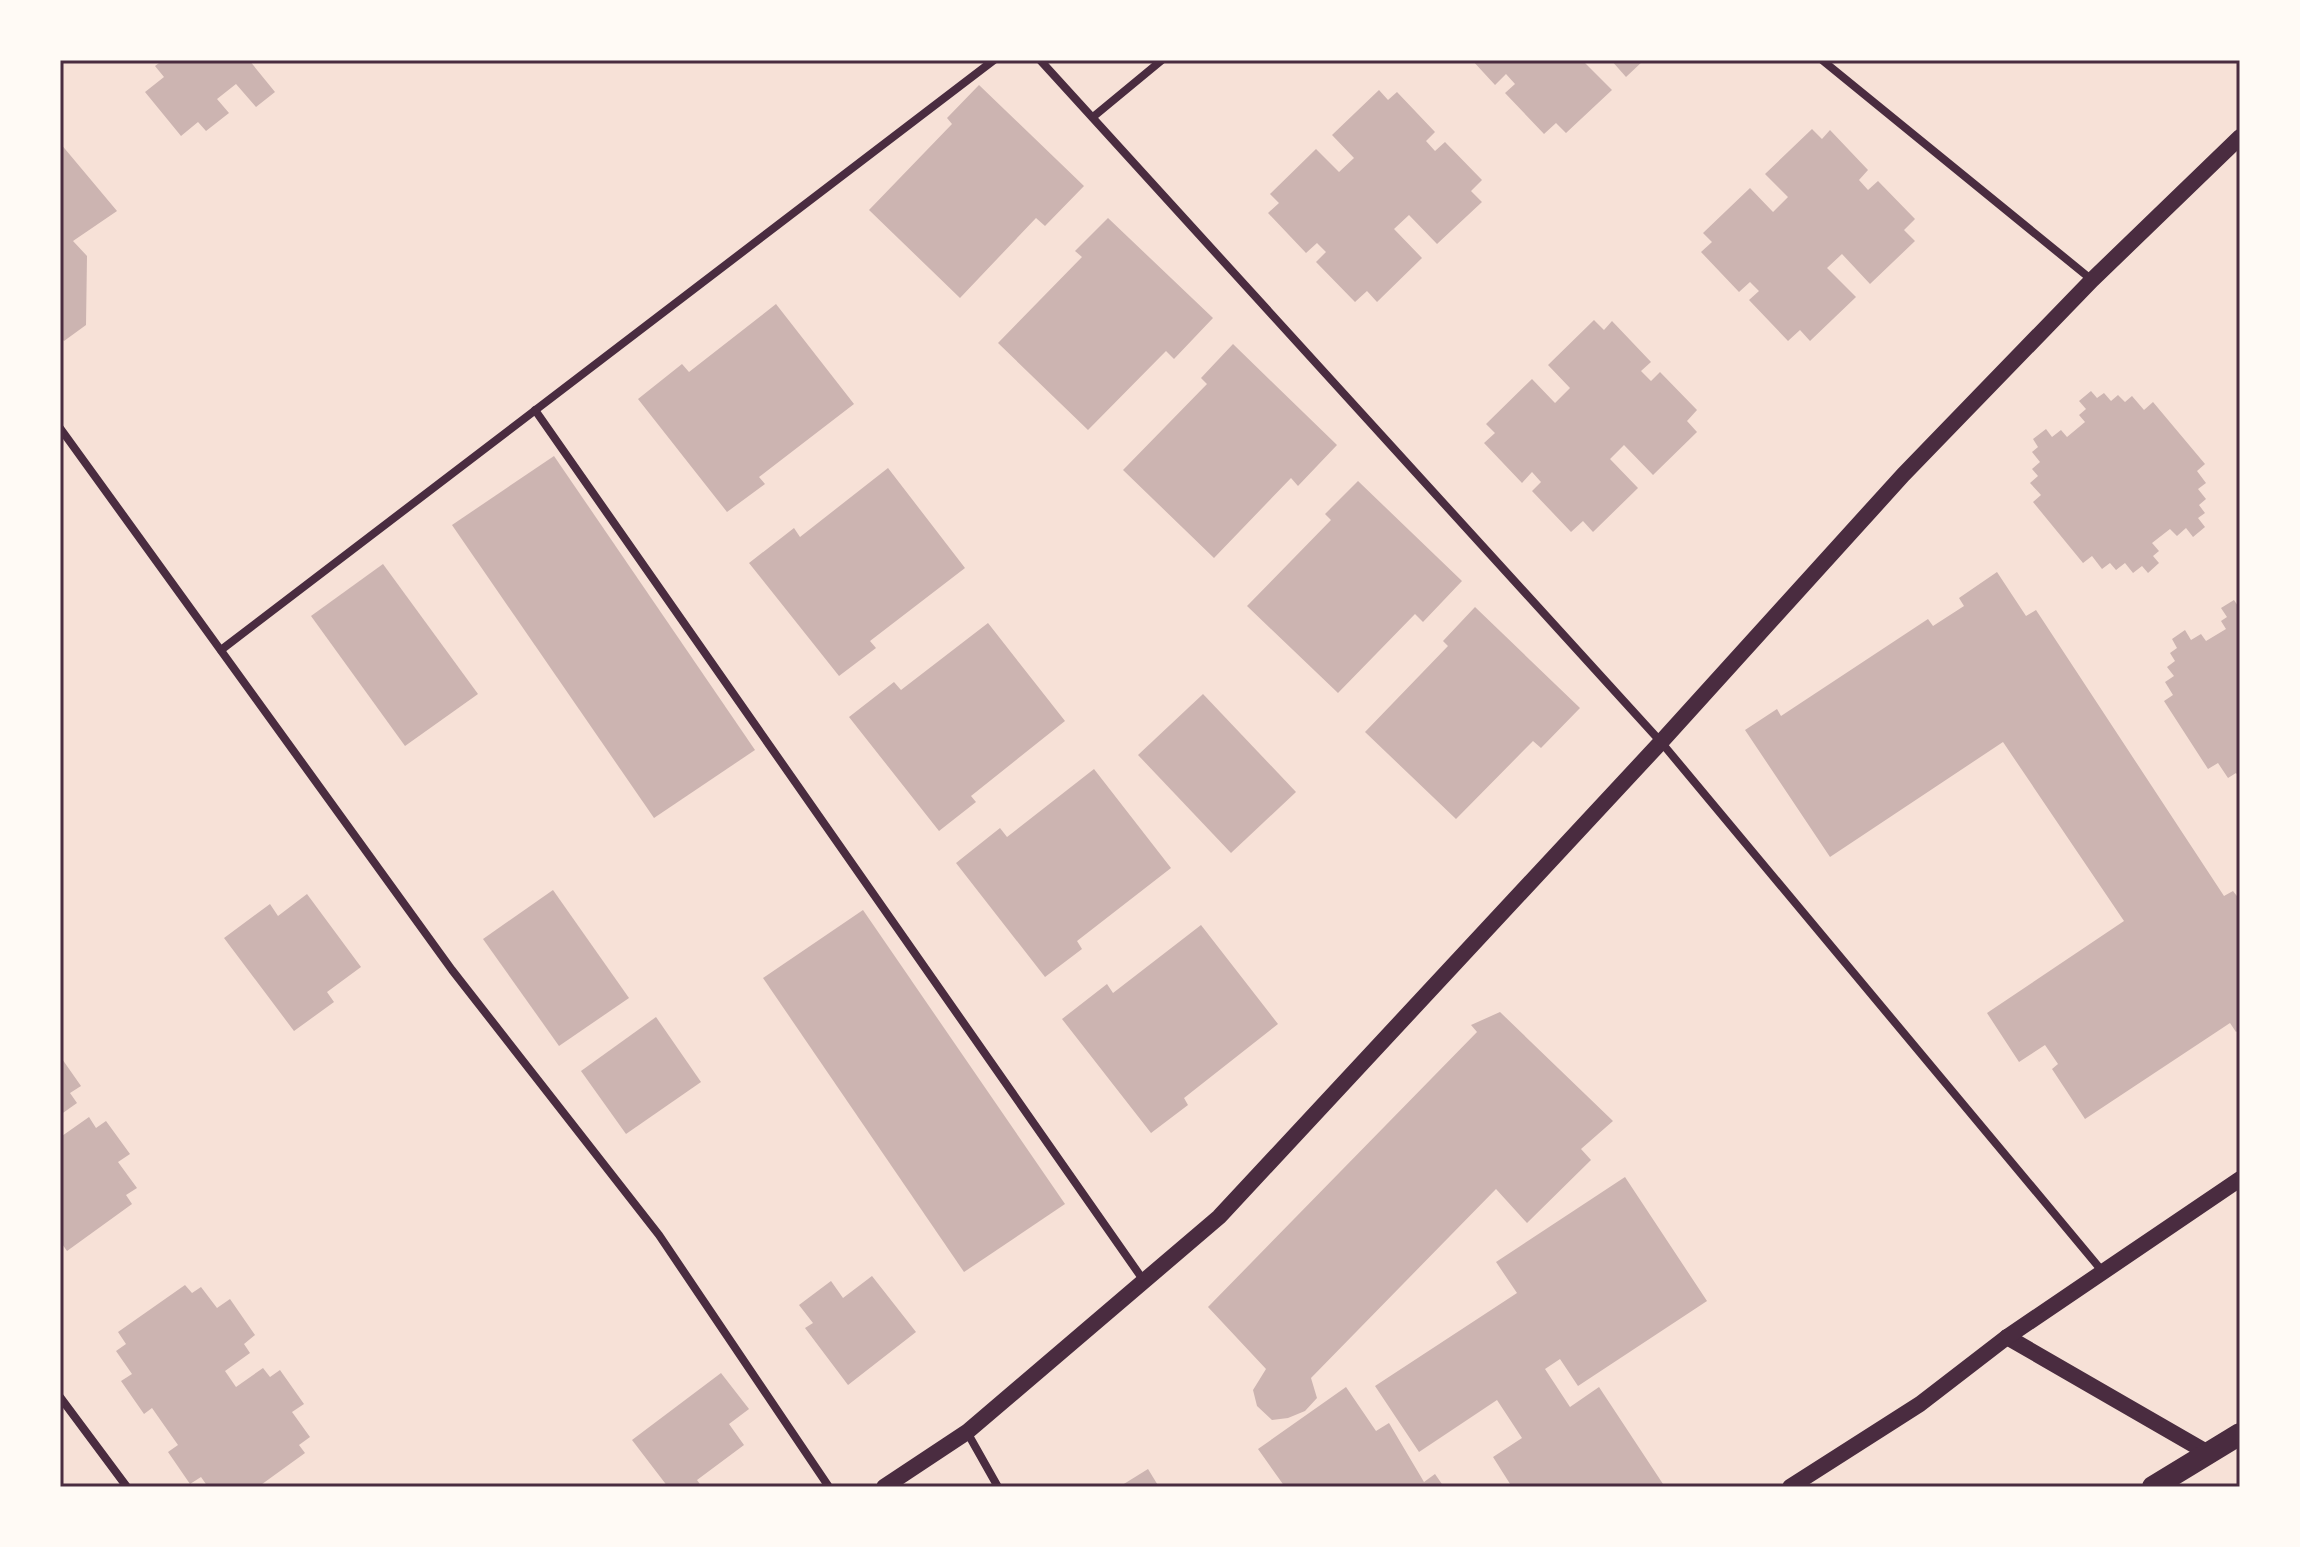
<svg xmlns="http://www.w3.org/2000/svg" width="2300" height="1547" font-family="'Times New Roman',serif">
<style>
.building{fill:#ccb4b1}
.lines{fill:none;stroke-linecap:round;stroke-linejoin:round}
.minor{stroke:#4a2c40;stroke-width:8}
.secondary{stroke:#4a2c40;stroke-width:16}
.trunk{stroke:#4a2c40;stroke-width:22}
.neatline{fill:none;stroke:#4a2c40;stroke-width:3}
</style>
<rect width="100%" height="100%" fill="#f7e1d7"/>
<!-- building -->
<g class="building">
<path d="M 163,60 L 249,60 L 275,92 L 256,107 L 236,84 L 217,99 L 229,113 L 206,131 L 198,122 L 181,136 L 145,92 L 164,77 L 155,66 Z"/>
<path d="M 1472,60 L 1582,60 L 1612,90 L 1566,133 L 1556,123 L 1544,134 L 1505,93 L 1515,84 L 1506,74 L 1495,85 Z"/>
<path d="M 1611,60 L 1644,60 L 1626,77 Z"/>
<path d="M 979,85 L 1084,186 L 1045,226 L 1036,218 L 960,298 L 869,210 L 952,124 L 947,118 Z"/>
<path d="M 1379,90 L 1388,100 L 1397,92 L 1435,132 L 1426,141 L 1435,151 L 1445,142 L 1482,180 L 1471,191 L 1482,202 L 1437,244 L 1409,215 L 1394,229 L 1422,258 L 1377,302 L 1367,291 L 1355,302 L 1316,262 L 1326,252 L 1317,243 L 1306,253 L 1268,213 L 1279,203 L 1270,194 L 1316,149 L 1339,172 L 1354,158 L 1332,135 Z"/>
<path d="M 1812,129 L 1822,139 L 1830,130 L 1868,170 L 1859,180 L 1868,190 L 1878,181 L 1915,219 L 1904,230 L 1915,241 L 1870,284 L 1842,254 L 1827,268 L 1856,297 L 1810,341 L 1800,330 L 1788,341 L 1749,300 L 1759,291 L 1750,282 L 1739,292 L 1701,252 L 1712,242 L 1703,233 L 1750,188 L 1773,212 L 1788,197 L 1765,174 Z"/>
<path d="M 60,143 L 117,211 L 73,241 L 87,256 L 86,325 L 64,341 L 60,337 Z"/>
<path d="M 1108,218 L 1213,318 L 1174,359 L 1166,351 L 1088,430 L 998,343 L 1082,257 L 1075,251 Z"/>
<path d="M 776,304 L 854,404 L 759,477 L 765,484 L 727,512 L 638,399 L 682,364 L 689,372 Z"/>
<path d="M 1594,320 L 1604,330 L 1612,321 L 1651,362 L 1641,371 L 1651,381 L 1660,372 L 1697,410 L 1687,421 L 1697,432 L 1653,475 L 1624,445 L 1610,459 L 1638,488 L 1593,532 L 1583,521 L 1571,532 L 1532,491 L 1541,482 L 1532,472 L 1522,483 L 1484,443 L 1495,433 L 1486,424 L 1532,379 L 1555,403 L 1570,388 L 1548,365 Z"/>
<path d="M 1233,344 L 1337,445 L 1298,486 L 1291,478 L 1214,558 L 1123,470 L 1207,384 L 1201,378 Z"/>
<path d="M 2091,391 L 2097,398 L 2104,393 L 2111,401 L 2118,395 L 2125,402 L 2132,396 L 2144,410 L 2153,402 L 2205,464 L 2197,471 L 2206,483 L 2198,489 L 2206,499 L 2199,505 L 2205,513 L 2198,518 L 2205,527 L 2193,537 L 2186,528 L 2177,536 L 2170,529 L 2152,543 L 2159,551 L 2153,556 L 2159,563 L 2148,573 L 2142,566 L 2133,573 L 2125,563 L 2116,570 L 2110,563 L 2102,569 L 2092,556 L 2083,563 L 2033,502 L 2041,495 L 2030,483 L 2038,476 L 2032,469 L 2040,462 L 2032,452 L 2038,447 L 2033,439 L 2046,429 L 2052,437 L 2061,430 L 2067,437 L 2085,422 L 2079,415 L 2086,409 L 2079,401 Z"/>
<path d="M 554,456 L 755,750 L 654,818 L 452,525 Z"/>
<path d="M 888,468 L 965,568 L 870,641 L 876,648 L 839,676 L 749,563 L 794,528 L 800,537 Z"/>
<path d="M 1358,481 L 1462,581 L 1423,622 L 1415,614 L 1338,693 L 1247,606 L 1331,520 L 1325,514 Z"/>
<path d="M 383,564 L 478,694 L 405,746 L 311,616 Z"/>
<path d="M 1997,572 L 2026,616 L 2036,610 L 2224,896 L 2233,891 L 2240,900 L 2240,1029 L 2236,1032 L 2230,1023 L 2085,1119 L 2052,1069 L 2058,1064 L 2045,1045 L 2019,1062 L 1987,1013 L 2124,921 L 2003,742 L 1830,857 L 1745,730 L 1777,709 L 1781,716 L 1928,619 L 1933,626 L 1964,606 L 1959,598 Z"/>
<path d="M 2234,600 L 2240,609 L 2240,778 L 2236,773 L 2228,778 L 2218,763 L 2208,769 L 2164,701 L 2173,695 L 2165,682 L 2174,676 L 2167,667 L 2175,661 L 2170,653 L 2177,648 L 2172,639 L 2185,630 L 2191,640 L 2201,634 L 2206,641 L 2226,629 L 2221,621 L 2227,617 L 2221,608 Z"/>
<path d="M 1475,607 L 1580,708 L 1541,748 L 1533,741 L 1456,819 L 1365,732 L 1448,646 L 1443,641 Z"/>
<path d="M 988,623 L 1065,721 L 971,796 L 976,802 L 939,831 L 849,717 L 894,682 L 901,690 Z"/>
<path d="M 1203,694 L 1296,792 L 1231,853 L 1138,755 Z"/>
<path d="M 1094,769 L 1171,868 L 1077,941 L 1082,949 L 1045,977 L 956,863 L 1000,828 L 1007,837 Z"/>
<path d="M 553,890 L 629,998 L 559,1046 L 483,939 Z"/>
<path d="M 307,894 L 361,967 L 327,992 L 334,1002 L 294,1031 L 224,938 L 270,904 L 278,916 Z"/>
<path d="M 863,910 L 1065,1204 L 964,1272 L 763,978 Z"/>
<path d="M 1201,925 L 1278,1024 L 1184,1098 L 1188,1105 L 1151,1133 L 1062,1019 L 1107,984 L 1113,993 Z"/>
<path d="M 1500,1012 L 1613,1121 L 1581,1149 L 1591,1160 L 1527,1223 L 1496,1189 L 1311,1378 L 1317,1398 L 1305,1411 L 1288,1418 L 1272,1420 L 1257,1406 L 1253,1390 L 1266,1369 L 1208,1307 L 1477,1032 L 1471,1025 Z"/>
<path d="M 656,1017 L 701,1082 L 626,1134 L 581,1071 Z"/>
<path d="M 60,1056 L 81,1086 L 70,1093 L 77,1103 L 60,1115 Z"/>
<path d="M 89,1117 L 96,1128 L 106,1121 L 130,1154 L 118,1162 L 137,1188 L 126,1195 L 132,1204 L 67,1251 L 60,1241 L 60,1133 L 62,1136 Z"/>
<path d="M 1625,1177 L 1707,1301 L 1578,1386 L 1560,1359 L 1545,1369 L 1570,1407 L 1599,1387 L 1663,1484 L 1658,1487 L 1512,1487 L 1493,1457 L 1522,1438 L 1497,1400 L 1419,1452 L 1375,1386 L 1517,1293 L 1496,1262 Z"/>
<path d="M 872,1276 L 916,1332 L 848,1385 L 805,1328 L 813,1323 L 799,1305 L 831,1281 L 843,1298 Z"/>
<path d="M 185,1285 L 192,1293 L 201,1287 L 217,1308 L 230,1299 L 255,1335 L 244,1344 L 250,1353 L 225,1371 L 236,1387 L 263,1368 L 270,1377 L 280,1370 L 304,1404 L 292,1412 L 310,1437 L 299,1445 L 305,1453 L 258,1487 L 208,1487 L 201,1477 L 190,1484 L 168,1452 L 178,1445 L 152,1408 L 144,1414 L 121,1381 L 132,1374 L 116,1351 L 126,1344 L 118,1332 Z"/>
<path d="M 721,1373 L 749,1409 L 729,1424 L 744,1445 L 697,1480 L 702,1487 L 668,1487 L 632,1440 Z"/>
<path d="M 1346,1387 L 1376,1431 L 1389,1423 L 1424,1482 L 1435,1474 L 1444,1487 L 1285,1487 L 1258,1449 Z"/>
<path d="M 1148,1469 L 1159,1487 L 1119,1487 Z"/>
</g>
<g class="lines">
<!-- minor -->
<g class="minor">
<path d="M 1040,60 L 1661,742 L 2103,1272"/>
<path d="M 1822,60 L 2092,280"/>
<path d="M 1093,117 L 1162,60"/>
<path d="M 535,410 L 1144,1281"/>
<path d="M 60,428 L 452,970 L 659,1235 L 829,1487"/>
<path d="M 221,650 L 994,60"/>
<path d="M 60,1397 L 127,1487"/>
<path d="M 967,1432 L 998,1487"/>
</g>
<!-- secondary -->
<g class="secondary">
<path d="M 2007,1337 L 2208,1453"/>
<path d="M 884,1487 L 967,1432 L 1219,1217 L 1661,742 L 1903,475 L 2092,280 L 2240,137"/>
<path d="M 1790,1487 L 1920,1404 L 2007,1337 L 2240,1179"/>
</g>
<!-- trunk -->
<path class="trunk" d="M 2153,1487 L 2240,1434"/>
</g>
<!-- border -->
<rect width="2300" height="1547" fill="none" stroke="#fffaf5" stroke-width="124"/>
<rect x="62" y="62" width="2176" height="1423" class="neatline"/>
</svg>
